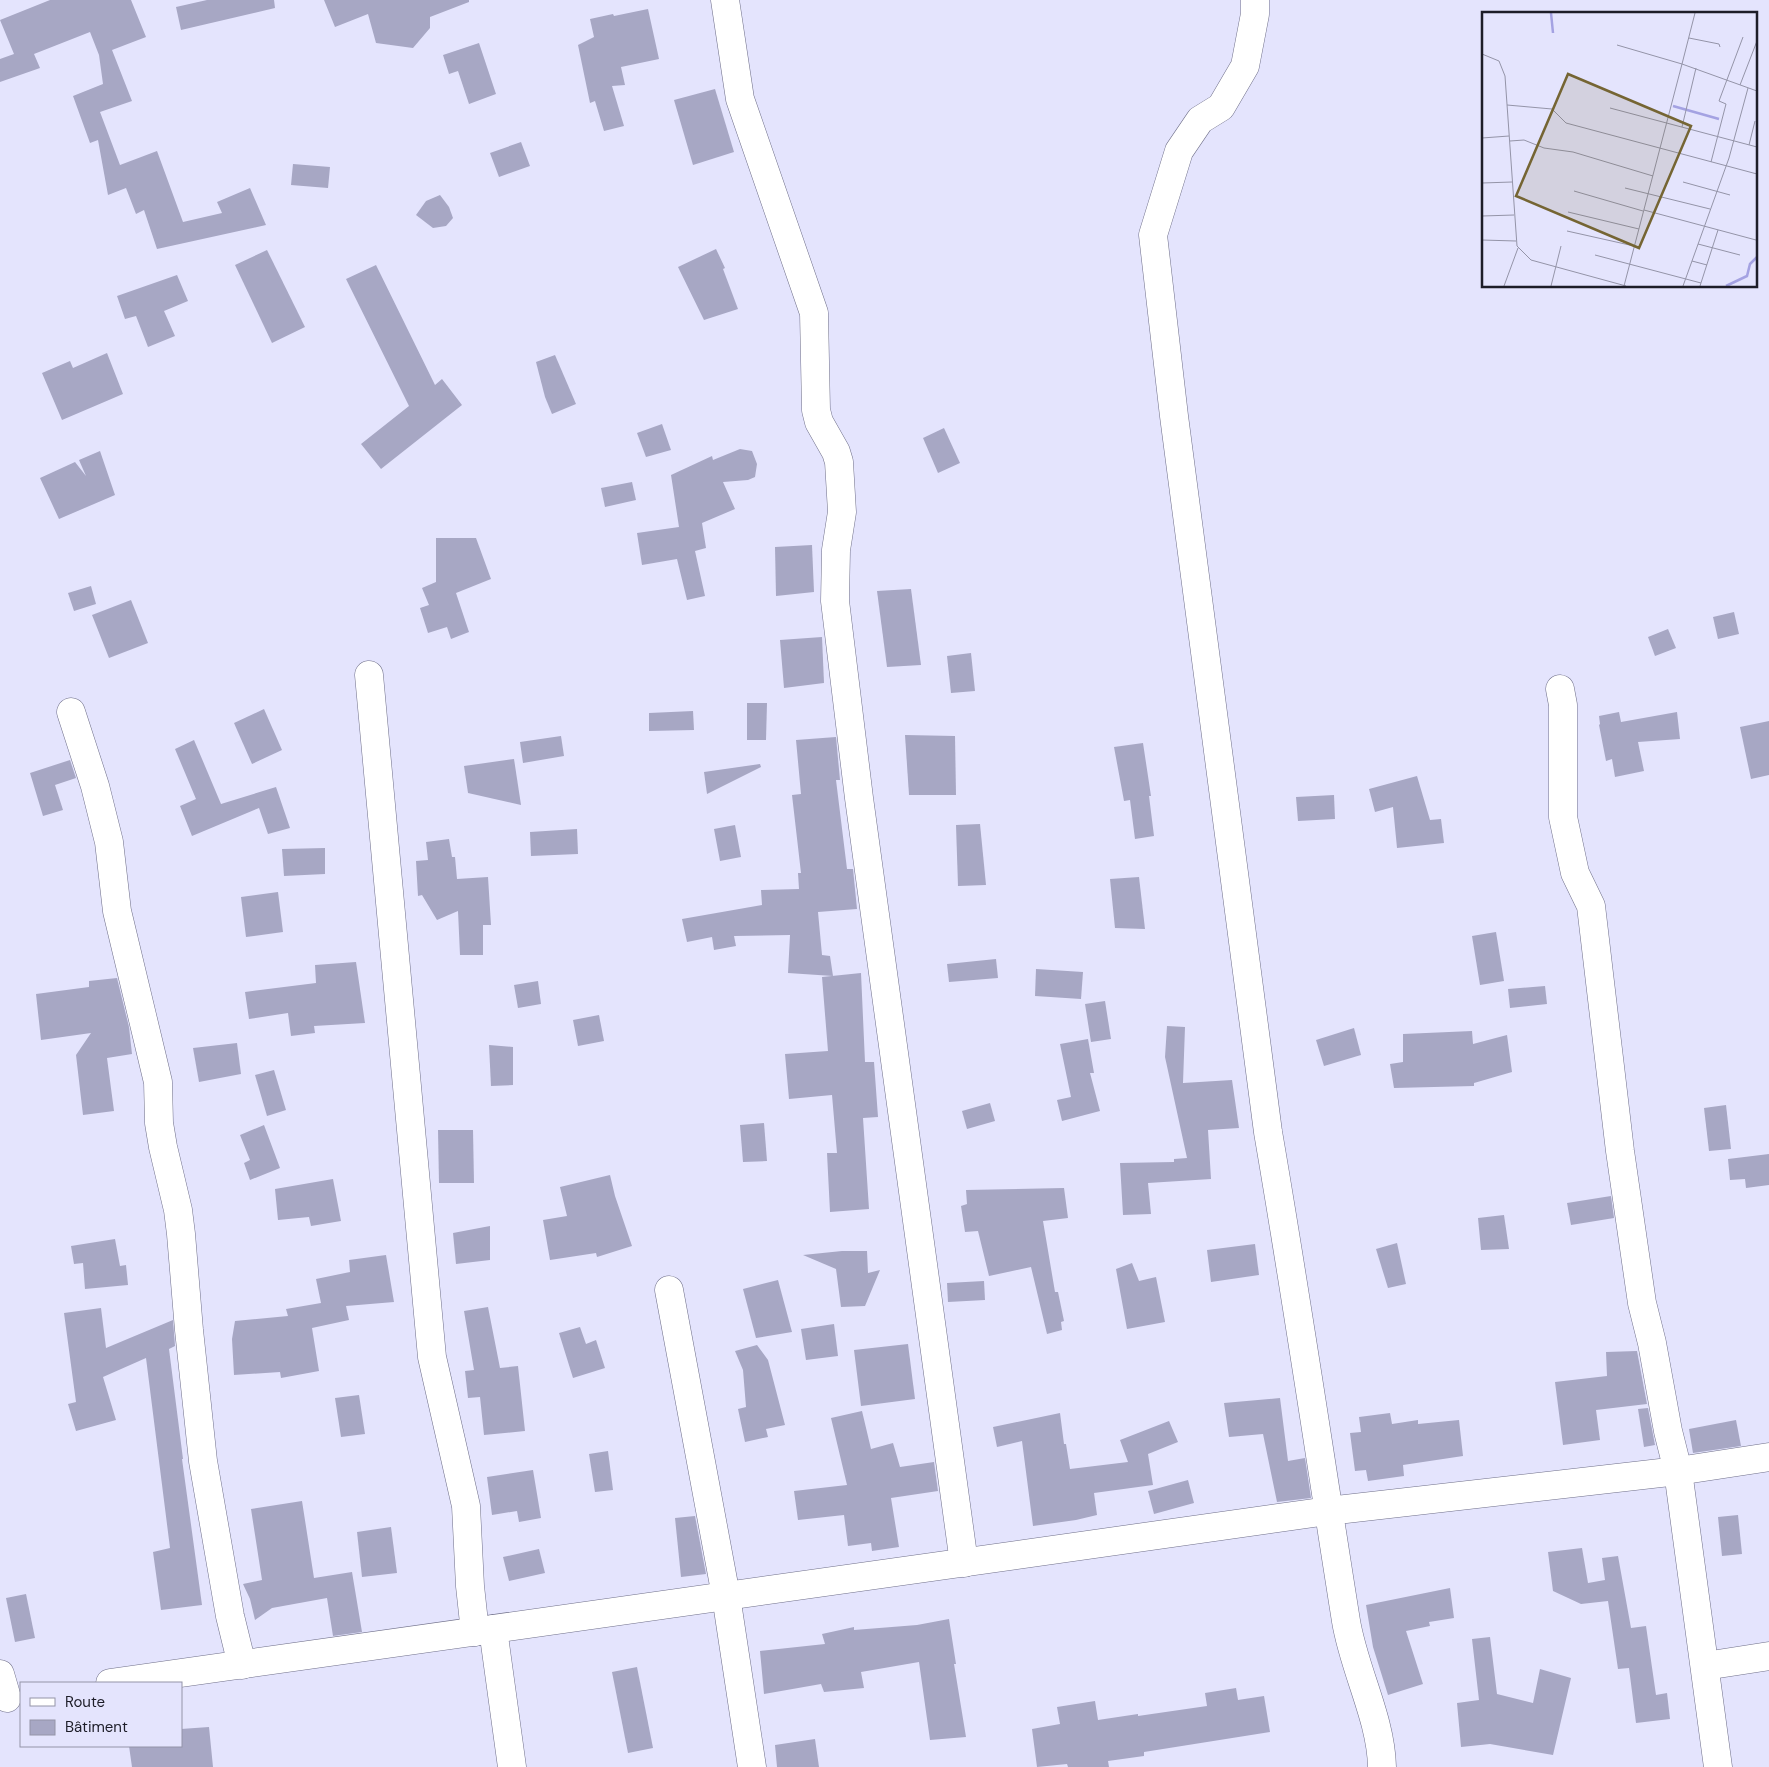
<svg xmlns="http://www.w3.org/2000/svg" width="1769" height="1767" font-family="'DM Sans',sans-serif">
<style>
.building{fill:#a7a7c4}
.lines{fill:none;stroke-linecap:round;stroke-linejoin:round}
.minor-casing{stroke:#6f6f89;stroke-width:29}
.minor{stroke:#fff;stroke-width:28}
.inset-river{fill:none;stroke:#a4a2e2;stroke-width:2.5}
.inset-road{fill:none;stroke:#9494a8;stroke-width:1}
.view{fill:#756533;fill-opacity:0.15;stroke:#756533;stroke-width:2.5}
.inset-edge{fill:none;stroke:#1d1d28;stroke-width:2.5}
</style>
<rect width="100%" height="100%" fill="#e4e4fd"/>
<!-- building -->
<g class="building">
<path d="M 50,0 L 131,0 L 146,37 L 112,50 L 132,101 L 100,112 L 120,165 L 157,151 L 183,222 L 222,213 L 217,202 L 250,188 L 266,225 L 157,249 L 144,210 L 136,214 L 126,188 L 108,195 L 98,140 L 90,143 L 73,96 L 103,84 L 99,55 L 90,32 L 34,54 L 40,68 L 0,82 L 0,59 L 14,54 L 0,20 Z"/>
<path d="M 207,0 L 274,0 L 275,8 L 181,30 L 176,7 Z"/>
<path d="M 324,0 L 469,0 L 469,2 L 430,17 L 430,28 L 413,48 L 376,43 L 368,14 L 335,27 Z"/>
<path d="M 648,9 L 659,59 L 621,67 L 625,85 L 612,86 L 624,126 L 604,131 L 595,101 L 590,103 L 578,45 L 594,37 L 590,19 L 613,14 L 614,16 Z"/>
<path d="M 479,43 L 496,94 L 469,104 L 458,71 L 449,74 L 443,55 Z"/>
<path d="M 715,89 L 734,152 L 693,165 L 674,100 Z"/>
<path d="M 521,142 L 530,166 L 499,177 L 490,153 Z"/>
<path d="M 293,164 L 330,167 L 328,188 L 291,185 Z"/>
<path d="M 440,195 L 449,207 L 453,218 L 446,226 L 433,228 L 416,215 L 426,201 Z"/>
<path d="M 716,249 L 725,268 L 723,269 L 738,309 L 704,320 L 678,267 Z"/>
<path d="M 267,250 L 305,327 L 272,343 L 235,265 Z"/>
<path d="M 376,265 L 435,385 L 442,379 L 462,405 L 381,469 L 361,444 L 409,406 L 346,279 Z"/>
<path d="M 177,275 L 188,301 L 164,311 L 175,336 L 148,347 L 136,316 L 125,319 L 117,296 Z"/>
<path d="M 107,353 L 123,394 L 62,420 L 42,373 L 70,361 L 73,368 Z"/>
<path d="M 555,355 L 576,404 L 552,414 L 545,397 L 536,362 Z"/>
<path d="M 662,424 L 671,450 L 646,457 L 637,433 Z"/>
<path d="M 944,428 L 960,463 L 938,473 L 923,438 Z"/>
<path d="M 740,449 L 752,451 L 757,464 L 755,477 L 748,480 L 723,482 L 735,509 L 702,523 L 706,548 L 695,551 L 705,596 L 687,600 L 677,559 L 642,565 L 637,533 L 679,527 L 671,475 L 712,456 L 713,460 Z"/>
<path d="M 100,451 L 115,495 L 59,519 L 40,478 L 75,462 L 86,476 L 79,460 Z"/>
<path d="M 632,482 L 636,500 L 605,507 L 601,488 Z"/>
<path d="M 436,538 L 476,538 L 491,579 L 456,593 L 469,632 L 451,639 L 447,627 L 428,633 L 420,608 L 429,605 L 422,588 L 436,582 Z"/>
<path d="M 812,545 L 814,592 L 776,596 L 775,547 Z"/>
<path d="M 91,586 L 96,604 L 74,611 L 68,593 Z"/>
<path d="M 911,589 L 921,665 L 887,667 L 877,591 Z"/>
<path d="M 131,600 L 148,643 L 109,658 L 92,615 Z"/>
<path d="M 1734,612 L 1739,634 L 1718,639 L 1713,617 Z"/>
<path d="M 1668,629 L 1676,648 L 1655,656 L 1648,637 Z"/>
<path d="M 822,637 L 824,683 L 784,688 L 780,640 Z"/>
<path d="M 971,653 L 975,691 L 951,693 L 947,656 Z"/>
<path d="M 747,703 L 767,703 L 766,740 L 747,740 Z"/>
<path d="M 264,709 L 282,750 L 252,764 L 234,723 Z"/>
<path d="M 693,711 L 694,730 L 649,731 L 649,713 Z"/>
<path d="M 1619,712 L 1621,722 L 1677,712 L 1680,739 L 1638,742 L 1644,771 L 1615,777 L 1612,759 L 1606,761 L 1599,725 L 1600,724 L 1599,716 Z"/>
<path d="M 1769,721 L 1769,775 L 1751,779 L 1740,727 Z"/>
<path d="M 905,735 L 955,736 L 956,795 L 909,795 Z"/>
<path d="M 561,736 L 564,756 L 523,763 L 520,742 Z"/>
<path d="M 836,737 L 840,780 L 836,780 L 847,869 L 853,869 L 857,909 L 818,912 L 822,955 L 830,956 L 833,976 L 788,973 L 790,935 L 734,936 L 736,946 L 714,950 L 712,937 L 687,942 L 682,919 L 762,905 L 761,890 L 799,889 L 798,873 L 801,873 L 792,795 L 801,794 L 796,740 Z"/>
<path d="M 194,740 L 221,804 L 276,787 L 290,828 L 268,834 L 259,808 L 192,836 L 180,806 L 196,799 L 175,749 Z"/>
<path d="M 1143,743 L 1151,796 L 1149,796 L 1154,836 L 1135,839 L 1130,800 L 1124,801 L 1114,747 Z"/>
<path d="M 514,759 L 521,805 L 468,793 L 464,766 Z"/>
<path d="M 70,760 L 76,778 L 55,785 L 63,810 L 43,816 L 30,773 Z"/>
<path d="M 760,764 L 761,767 L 707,794 L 704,772 Z"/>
<path d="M 1417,776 L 1430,820 L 1441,819 L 1444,843 L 1397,848 L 1393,807 L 1375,812 L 1369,789 Z"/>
<path d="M 1334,795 L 1335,819 L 1298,821 L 1296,797 Z"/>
<path d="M 980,824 L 986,885 L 958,886 L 956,825 Z"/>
<path d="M 735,825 L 741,857 L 720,861 L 714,829 Z"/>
<path d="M 577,829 L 578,854 L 531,856 L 530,832 Z"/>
<path d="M 449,839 L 452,857 L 455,857 L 457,879 L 488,877 L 491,925 L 483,925 L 483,955 L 460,955 L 458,911 L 437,920 L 422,895 L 418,896 L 416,861 L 428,860 L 426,842 Z"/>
<path d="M 325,848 L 325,874 L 284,876 L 282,849 Z"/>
<path d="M 1139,877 L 1145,929 L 1115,928 L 1110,879 Z"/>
<path d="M 278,892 L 283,932 L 246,937 L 241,897 Z"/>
<path d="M 1496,932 L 1504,981 L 1480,985 L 1472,936 Z"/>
<path d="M 996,959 L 998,978 L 949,982 L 947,964 Z"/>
<path d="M 356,962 L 365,1023 L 314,1026 L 315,1033 L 291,1036 L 288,1013 L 249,1019 L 245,992 L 316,983 L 315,965 Z"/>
<path d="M 1036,969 L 1083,972 L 1081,999 L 1035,996 Z"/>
<path d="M 861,973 L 865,1062 L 874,1062 L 878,1117 L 863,1118 L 869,1209 L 830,1212 L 827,1153 L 837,1153 L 832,1095 L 789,1099 L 785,1054 L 828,1051 L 822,977 Z"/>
<path d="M 117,978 L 129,1027 L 132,1054 L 107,1058 L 114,1111 L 83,1115 L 76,1055 L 91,1033 L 41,1040 L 36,994 L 89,987 L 89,981 Z"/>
<path d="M 538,981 L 541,1004 L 518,1008 L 514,985 Z"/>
<path d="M 1545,986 L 1547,1004 L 1510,1008 L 1508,989 Z"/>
<path d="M 1105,1001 L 1111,1039 L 1091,1042 L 1085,1004 Z"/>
<path d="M 599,1015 L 604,1041 L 578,1046 L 573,1020 Z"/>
<path d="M 1167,1026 L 1185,1027 L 1183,1083 L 1232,1080 L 1239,1128 L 1208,1130 L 1211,1179 L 1148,1183 L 1151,1214 L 1123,1215 L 1120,1163 L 1174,1162 L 1174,1159 L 1187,1158 L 1165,1057 Z"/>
<path d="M 1354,1028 L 1361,1055 L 1324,1066 L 1316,1040 Z"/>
<path d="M 1472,1031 L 1473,1044 L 1507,1035 L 1512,1072 L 1474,1083 L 1474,1086 L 1394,1088 L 1390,1064 L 1403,1062 L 1403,1034 Z"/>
<path d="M 1088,1039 L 1094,1073 L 1090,1073 L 1100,1111 L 1062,1121 L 1057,1100 L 1071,1097 L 1060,1044 Z"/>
<path d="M 237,1043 L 241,1074 L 199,1082 L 193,1048 Z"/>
<path d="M 489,1045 L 513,1047 L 513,1085 L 491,1086 Z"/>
<path d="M 274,1070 L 286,1110 L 267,1116 L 255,1075 Z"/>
<path d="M 990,1103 L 995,1121 L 967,1129 L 962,1111 Z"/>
<path d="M 1726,1105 L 1731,1149 L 1709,1151 L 1704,1108 Z"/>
<path d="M 764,1123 L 767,1161 L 743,1162 L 740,1125 Z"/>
<path d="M 264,1125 L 280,1168 L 250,1180 L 244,1163 L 250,1160 L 240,1135 Z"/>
<path d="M 438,1130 L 473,1130 L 474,1183 L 439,1183 Z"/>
<path d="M 1769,1154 L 1769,1185 L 1746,1188 L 1745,1179 L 1730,1180 L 1728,1159 Z"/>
<path d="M 610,1175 L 615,1196 L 632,1246 L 597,1257 L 596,1253 L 550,1260 L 543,1220 L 567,1216 L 560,1187 Z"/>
<path d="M 333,1179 L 341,1221 L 311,1226 L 309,1217 L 278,1220 L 275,1189 Z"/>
<path d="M 1064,1188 L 1068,1218 L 1043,1221 L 1055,1292 L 1058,1292 L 1064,1321 L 1061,1322 L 1062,1330 L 1047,1334 L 1031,1267 L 989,1276 L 978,1231 L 965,1232 L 961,1206 L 967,1204 L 966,1190 Z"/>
<path d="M 1611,1196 L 1614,1218 L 1571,1225 L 1567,1203 Z"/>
<path d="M 1504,1215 L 1509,1249 L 1481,1250 L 1478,1218 Z"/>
<path d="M 490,1226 L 490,1260 L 456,1264 L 453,1233 Z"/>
<path d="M 115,1239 L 120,1266 L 126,1265 L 128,1285 L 85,1289 L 83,1263 L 74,1264 L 71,1246 Z"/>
<path d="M 1397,1243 L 1406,1284 L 1388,1288 L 1376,1249 Z"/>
<path d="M 1255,1244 L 1259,1275 L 1211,1282 L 1207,1250 Z"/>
<path d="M 842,1251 L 867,1251 L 868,1273 L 880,1270 L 865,1306 L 841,1307 L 836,1269 L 803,1255 Z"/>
<path d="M 386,1255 L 394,1302 L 346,1306 L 349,1320 L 312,1328 L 319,1371 L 281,1378 L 280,1372 L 234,1375 L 232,1339 L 235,1321 L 288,1316 L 286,1309 L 321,1303 L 316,1279 L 350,1272 L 349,1260 Z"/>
<path d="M 1132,1263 L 1139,1281 L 1156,1277 L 1165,1322 L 1127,1329 L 1116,1269 Z"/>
<path d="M 778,1280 L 792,1332 L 756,1338 L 743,1289 Z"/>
<path d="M 984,1281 L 985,1300 L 948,1302 L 947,1283 Z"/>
<path d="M 488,1307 L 500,1368 L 518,1366 L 525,1431 L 484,1435 L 480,1397 L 468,1398 L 465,1371 L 474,1370 L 464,1311 Z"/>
<path d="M 101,1308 L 106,1348 L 173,1320 L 175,1346 L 169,1349 L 183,1459 L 182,1459 L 202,1605 L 161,1610 L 153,1552 L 170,1548 L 146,1358 L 103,1377 L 116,1420 L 76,1431 L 68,1404 L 76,1402 L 64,1313 Z"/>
<path d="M 834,1324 L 838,1356 L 806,1360 L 801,1329 Z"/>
<path d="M 580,1327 L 586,1344 L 596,1340 L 605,1368 L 573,1378 L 559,1333 Z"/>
<path d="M 908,1344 L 915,1399 L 861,1406 L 854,1350 Z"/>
<path d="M 757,1345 L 768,1360 L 785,1425 L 766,1429 L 768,1437 L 745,1442 L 738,1409 L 746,1407 L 743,1370 L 735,1351 Z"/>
<path d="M 1637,1351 L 1647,1404 L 1596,1410 L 1600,1440 L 1563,1445 L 1555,1382 L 1607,1376 L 1606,1352 Z"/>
<path d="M 359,1395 L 365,1434 L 341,1437 L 335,1398 Z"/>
<path d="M 1280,1398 L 1288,1461 L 1305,1458 L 1311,1498 L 1277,1502 L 1263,1434 L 1229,1437 L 1224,1403 Z"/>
<path d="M 1648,1408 L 1655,1445 L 1644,1447 L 1638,1409 Z"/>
<path d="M 862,1411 L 871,1449 L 893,1443 L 900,1467 L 934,1462 L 938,1491 L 891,1498 L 899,1547 L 872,1551 L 871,1543 L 848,1546 L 844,1515 L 798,1520 L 794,1491 L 847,1485 L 831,1418 Z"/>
<path d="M 1060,1413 L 1064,1444 L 1066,1444 L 1070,1469 L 1128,1462 L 1120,1440 L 1169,1421 L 1178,1442 L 1148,1454 L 1153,1485 L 1094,1493 L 1097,1515 L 1076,1520 L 1033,1526 L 1022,1441 L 997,1447 L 993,1427 Z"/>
<path d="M 1390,1413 L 1392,1424 L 1418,1420 L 1418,1424 L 1459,1420 L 1463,1456 L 1403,1465 L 1404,1476 L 1368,1481 L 1366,1470 L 1355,1471 L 1350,1433 L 1361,1432 L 1359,1417 Z"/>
<path d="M 1736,1420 L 1741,1446 L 1693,1453 L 1689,1429 Z"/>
<path d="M 608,1451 L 613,1490 L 595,1492 L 589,1454 Z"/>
<path d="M 533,1470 L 541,1518 L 519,1522 L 517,1511 L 492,1515 L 487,1477 Z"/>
<path d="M 1188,1480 L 1194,1503 L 1154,1514 L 1148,1491 Z"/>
<path d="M 302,1501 L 314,1578 L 352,1572 L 362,1632 L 333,1636 L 327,1598 L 272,1608 L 255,1620 L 250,1599 L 243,1584 L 262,1580 L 251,1509 Z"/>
<path d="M 1738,1515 L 1742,1554 L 1722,1556 L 1718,1517 Z"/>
<path d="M 695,1516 L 706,1574 L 681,1577 L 675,1518 Z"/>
<path d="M 391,1527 L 397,1573 L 362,1577 L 357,1532 Z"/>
<path d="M 1582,1548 L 1588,1583 L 1605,1580 L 1602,1558 L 1618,1556 L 1631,1628 L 1646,1626 L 1656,1695 L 1667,1693 L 1670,1719 L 1636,1723 L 1629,1668 L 1618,1669 L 1608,1601 L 1581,1604 L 1553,1591 L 1548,1552 Z"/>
<path d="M 539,1549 L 545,1573 L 509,1581 L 503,1557 Z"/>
<path d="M 1450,1588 L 1454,1618 L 1429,1622 L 1430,1626 L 1406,1631 L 1423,1684 L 1388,1695 L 1373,1647 L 1366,1605 Z"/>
<path d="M 26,1594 L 35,1638 L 15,1642 L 6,1598 Z"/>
<path d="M 949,1619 L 956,1664 L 954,1664 L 966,1737 L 930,1740 L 919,1662 L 861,1672 L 864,1688 L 824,1692 L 821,1684 L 764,1694 L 760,1651 L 825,1644 L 822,1634 L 854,1627 L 854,1630 L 917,1625 Z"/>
<path d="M 1490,1637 L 1497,1694 L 1533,1703 L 1540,1669 L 1571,1678 L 1553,1755 L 1490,1744 L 1461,1747 L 1457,1703 L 1479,1700 L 1472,1639 Z"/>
<path d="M 637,1667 L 653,1748 L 628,1753 L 612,1672 Z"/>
<path d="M 1236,1688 L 1238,1700 L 1264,1696 L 1270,1732 L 1144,1752 L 1144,1756 L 1108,1761 L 1109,1767 L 1068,1767 L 1067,1764 L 1037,1767 L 1032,1729 L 1060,1724 L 1057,1707 L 1095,1701 L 1098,1720 L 1138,1714 L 1138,1716 L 1207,1706 L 1205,1693 Z"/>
<path d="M 209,1727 L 213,1767 L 132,1767 L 129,1746 L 181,1746 L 181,1729 Z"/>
<path d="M 815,1739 L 819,1767 L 777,1767 L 775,1745 Z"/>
</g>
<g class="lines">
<defs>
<g id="minor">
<path d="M 725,0 L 740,99 L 814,313 L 816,410 L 819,422 L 836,452 L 839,462 L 842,512 L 836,550 L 835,601 L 859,798 L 964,1563"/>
<path d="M 1255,0 L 1255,14 L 1245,66 L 1221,107 L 1200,120 L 1179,151 L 1153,235 L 1174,416 L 1268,1132 C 1296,1294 1320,1458 1346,1621 C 1354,1670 1381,1718 1382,1767"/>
<path d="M 369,675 L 432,1357 L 466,1506 L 470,1586 L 475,1632"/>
<path d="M 1560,689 L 1563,705 L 1563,817 L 1575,873 L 1591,906 L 1620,1151 L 1642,1303 L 1652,1343 L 1668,1431 L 1678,1471 L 1718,1767"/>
<path d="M 71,712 L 95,786 L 109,842 L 117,911 L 158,1082 L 159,1123 L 163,1147 L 178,1210 L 181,1234 L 189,1330 L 203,1461 L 230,1616 L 242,1665"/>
<path d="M 669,1290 L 726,1596 L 752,1767"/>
<path d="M 493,1629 L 512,1767"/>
<path d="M 1705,1666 L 1769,1656"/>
<path d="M 0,1674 L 7,1698"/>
<path d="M 110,1683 L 1328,1511 L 1678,1471 L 1769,1457"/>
</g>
</defs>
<!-- minor casing -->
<use href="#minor" class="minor-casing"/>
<!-- minor -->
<use href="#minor" class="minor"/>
</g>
<!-- overview -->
<g transform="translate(1482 12)">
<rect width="275" height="275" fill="#e4e4fd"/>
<path class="inset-river" d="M 69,1 L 71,21M 191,94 L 237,107M 244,274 L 265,264 L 268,252 L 275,245"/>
<path class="inset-road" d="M 213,1 L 200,52 L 275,79M 207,26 L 237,32 L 238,35M 135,33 L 200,52 L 142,274M 0,42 L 17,49 L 23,64 L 35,234 L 49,248 L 144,274M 258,73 L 275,29M 25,93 L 70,97 L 84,111 L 275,162M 128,96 L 275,135M 200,115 L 214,56M 0,126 L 27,124M 28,129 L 42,128 L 62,136 L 91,140 L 171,164M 267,133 L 273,109M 229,150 L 244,92 L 237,89 L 261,25M 201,170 L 248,183M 0,171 L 30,170M 143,176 L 228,197M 92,179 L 161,199M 162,198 L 274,228M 86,200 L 157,217M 0,204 L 32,203M 85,219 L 152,234M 0,228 L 34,229M 216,232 L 258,243M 113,243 L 219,271M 210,249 L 225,253M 22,274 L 36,236M 69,274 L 79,234M 201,274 L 247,146 L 266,76M 218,274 L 236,218"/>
<path class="view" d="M 86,62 L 209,114 L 157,236 L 34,184 Z"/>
<rect width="275" height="275" class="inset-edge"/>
</g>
<!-- legend -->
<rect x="20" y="1682" width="162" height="65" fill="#e4e4fd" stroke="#9494a8"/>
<rect x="30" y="1698" width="25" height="8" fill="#ffffff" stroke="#9494a8"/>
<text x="65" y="1707" font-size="15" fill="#1d1d28">Route</text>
<rect x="30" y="1720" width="25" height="15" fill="#a7a7c4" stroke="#9494a8"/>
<text x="65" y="1732" font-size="15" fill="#1d1d28">Bâtiment</text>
</svg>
